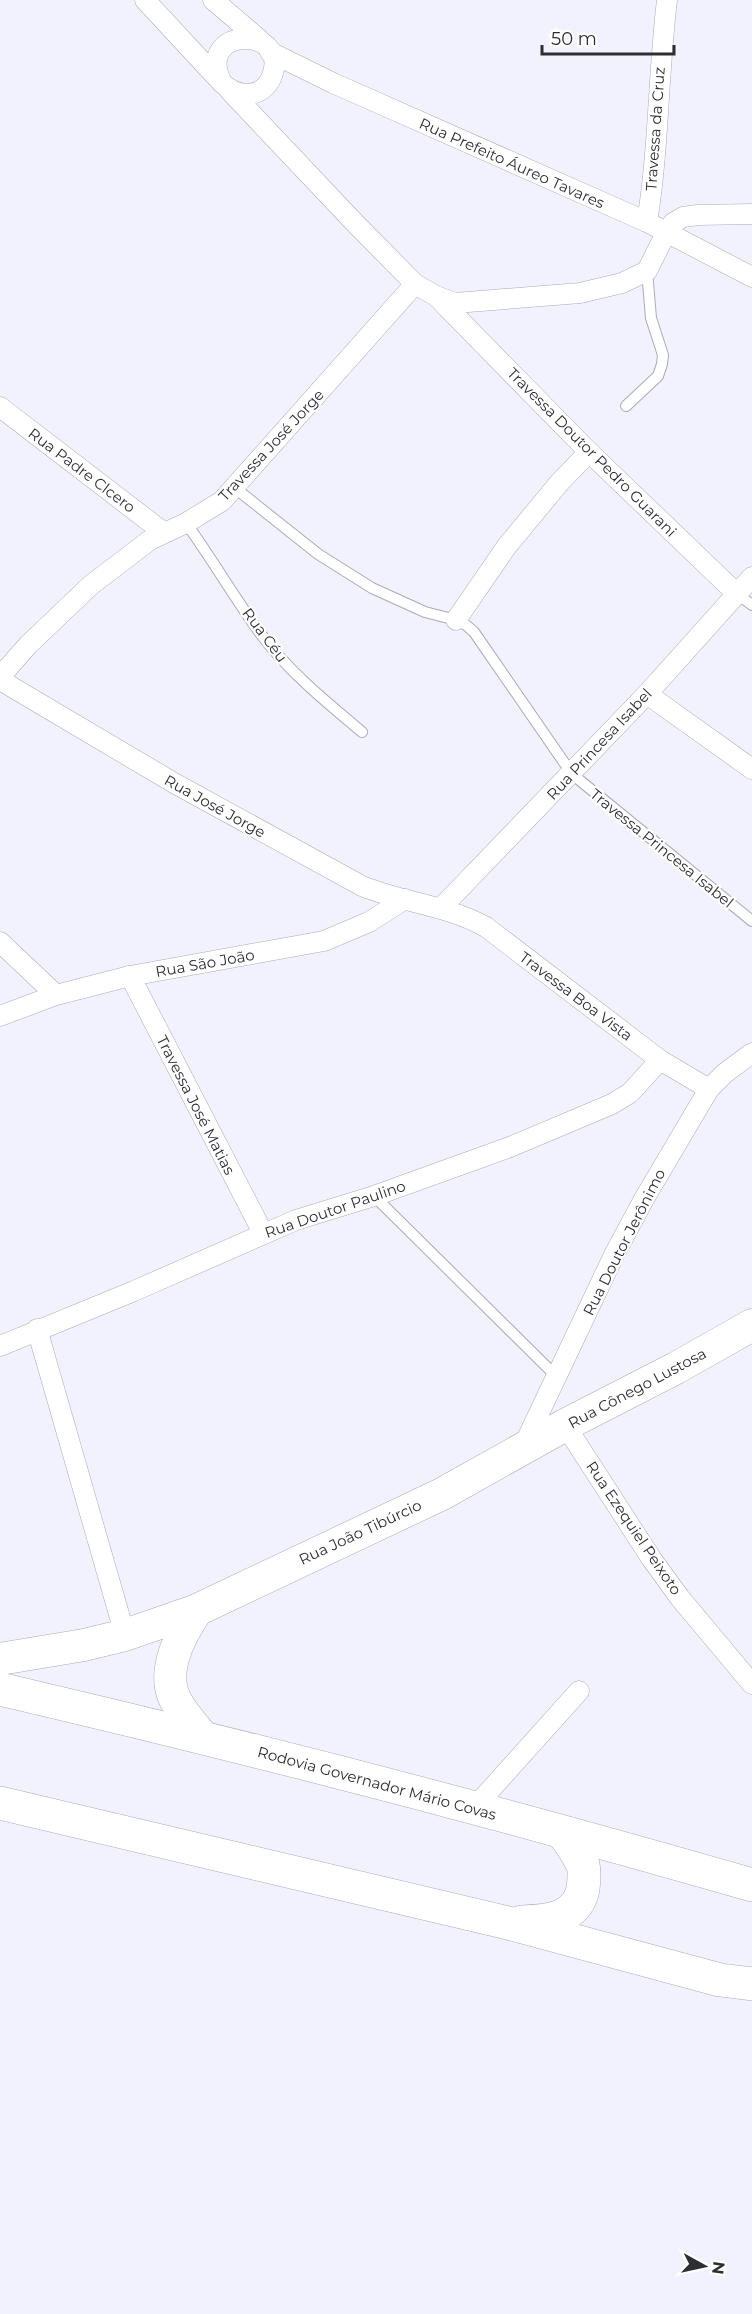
<svg xmlns="http://www.w3.org/2000/svg" width="752" height="2314" font-family="Montserrat,sans-serif">
<style>
.lines{fill:none;stroke-linecap:round;stroke-linejoin:round}
.service-casing{stroke:#aaabb8;stroke-width:12}
.minor-casing{stroke:#aaabb8;stroke-width:21}
.primary-casing{stroke:#aaabb8;stroke-width:33}
.trunk-casing{stroke:#aaabb8;stroke-width:34}
.service{stroke:#fff;stroke-width:10}
.minor{stroke:#fff;stroke-width:20}
.primary{stroke:#fff;stroke-width:32}
.trunk{stroke:#fff;stroke-width:33}
.labels{text-anchor:middle;dominant-baseline:central;stroke-width:4.5;stroke-linejoin:round;paint-order:stroke}
.street-label{font-size:15px;fill:#2d2e33;stroke:#fff}
</style>
<rect width="100%" height="100%" fill="#f1f2fd"/>
<g class="lines">
<defs>
<g id="service">
<path d="M 626,406 L 658,376 L 662,364 L 663,355 L 651,318 L 647,271"/>
<path d="M 235,488 L 318,554 L 372,588 L 425,612 L 456,620 L 466,625 L 474,632 L 572,774 L 752,921"/>
<path d="M 186,523 C 212,559 234,597 260,633 C 289,672 325,701 362,732"/>
<path d="M 736,593 L 752,605"/>
<path d="M 374,1196 L 557,1377"/>
</g>
<g id="minor">
<path d="M 145,0 L 222,83 C 238,98 263,99 272,76 C 291,25 193,26 222,83"/>
<path d="M 213,0 L 260,40"/>
<path d="M 270,52 L 333,83 L 647,222 L 752,277"/>
<path d="M 230,91 L 352,220 L 415,284 L 436,296 L 455,303 L 580,293 L 622,283 L 647,271 L 666,233 L 673,223 L 683,217 L 698,215 L 752,214"/>
<path d="M 647,222 C 659,149 658,74 667,0"/>
<path d="M 438,298 L 589,452 L 736,593"/>
<path d="M 0,407 L 163,532"/>
<path d="M 456,620 L 507,546 L 560,482 L 589,452"/>
<path d="M 0,677 L 28,645 L 91,585 L 150,540 L 186,523 L 222,501 L 415,284"/>
<path d="M 0,680 L 174,783 L 362,886 C 403,903 447,905 486,927 L 660,1060 L 709,1089"/>
<path d="M 647,694 L 752,769"/>
<path d="M 441,908 L 647,694 L 752,577"/>
<path d="M 0,942 L 56,995"/>
<path d="M 130,976 L 263,1233"/>
<path d="M 0,1016 L 56,995 L 130,976 L 324,941 L 369,922 L 405,899"/>
<path d="M 37,1329 L 125,1635"/>
<path d="M 0,1346 L 134,1291 L 296,1220 L 374,1196 L 510,1147 L 612,1104 L 630,1093 L 660,1060"/>
<path d="M 565,1425 L 651,1558 L 680,1598 L 752,1684"/>
<path d="M 522,1449 L 614,1255 L 644,1199 L 709,1089 L 725,1073 L 752,1053"/>
<path d="M 474,1808 L 579,1691"/>
</g>
<g id="primary">
<path d="M 197,1610 C 180,1635 159,1673 177,1703 C 184,1715 194,1726 203,1737"/>
<path d="M 0,1659 L 84,1645 L 125,1635 L 197,1610 L 442,1494 L 565,1425 L 676,1368 L 752,1325"/>
</g>
<g id="trunk">
<path d="M 0,1689 C 252,1748 503,1813 752,1885"/>
<path d="M 0,1803 L 508,1923 L 720,1980 L 752,1984"/>
<path d="M 522,1922 C 548,1921 577,1919 583,1889 C 584,1881 585,1873 583,1865 C 578,1854 570,1843 563,1833"/>
</g>
</defs>
<!-- service casing -->
<use href="#service" class="service-casing"/>
<!-- minor casing -->
<use href="#minor" class="minor-casing"/>
<!-- primary casing -->
<use href="#primary" class="primary-casing"/>
<!-- trunk casing -->
<use href="#trunk" class="trunk-casing"/>
<!-- service -->
<use href="#service" class="service"/>
<!-- minor -->
<use href="#minor" class="minor"/>
<!-- primary -->
<use href="#primary" class="primary"/>
<!-- trunk -->
<use href="#trunk" class="trunk"/>
</g>
<g class="labels">
<!-- street labels -->
<g class="street-label">
<text transform="translate(655 129) rotate(-86)">Travessa da Cruz</text>
<text transform="translate(512 163) rotate(24)">Rua Prefeito Áureo Tavares</text>
<text transform="translate(271 445) rotate(-47)">Travessa José Jorge</text>
<text transform="translate(592 452) rotate(45)">Travessa Doutor Pedro Guarani</text>
<text transform="translate(82 470) rotate(37)">Rua Padre Clcero</text>
<text transform="translate(265 635) rotate(53)">Rua Céu</text>
<text transform="translate(599 744) rotate(-47)">Rua Princesa Isabel</text>
<text transform="translate(215 806) rotate(29)">Rua José Jorge</text>
<text transform="translate(662 848) rotate(39)">Travessa Princesa Isabel</text>
<text transform="translate(205 963) rotate(-10)">Rua São João</text>
<text transform="translate(576 996) rotate(37)">Travessa Boa Vista</text>
<text transform="translate(196 1105) rotate(63)">Travessa José Matias</text>
<text transform="translate(335 1209) rotate(-19)">Rua Doutor Paulino</text>
<text transform="translate(624 1242) rotate(-63)">Rua Doutor Jerônimo</text>
<text transform="translate(637 1388) rotate(-28)">Rua Cônego Lustosa</text>
<text transform="translate(634 1528) rotate(56)">Rua Ezequiel Peixoto</text>
<text transform="translate(360 1532) rotate(-25)">Rua João Tibúrcio</text>
<text transform="translate(377 1783) rotate(15)">Rodovia Governador Mário Covas</text>
</g>
</g>
<!-- north arrow -->
<g transform="translate(704 2266) rotate(98)" stroke="#ffffff" stroke-width="4.5" paint-order="stroke">
<path d="M0-4.5L10 22L0 15L-10 22Z" fill="#2d2e33"/>
<text y="-9" font-size="16" font-weight="bold" text-anchor="middle" fill="#2d2e33">N</text>
</g>
<!-- scale -->
<path d="M542 45v9h132v-9" fill="none" stroke="#2d2e33" stroke-width="3"/>
<text x="551" y="45" font-size="18" fill="#2d2e33" stroke="#ffffff" stroke-width="4.5" paint-order="stroke">50 m</text>
</svg>
